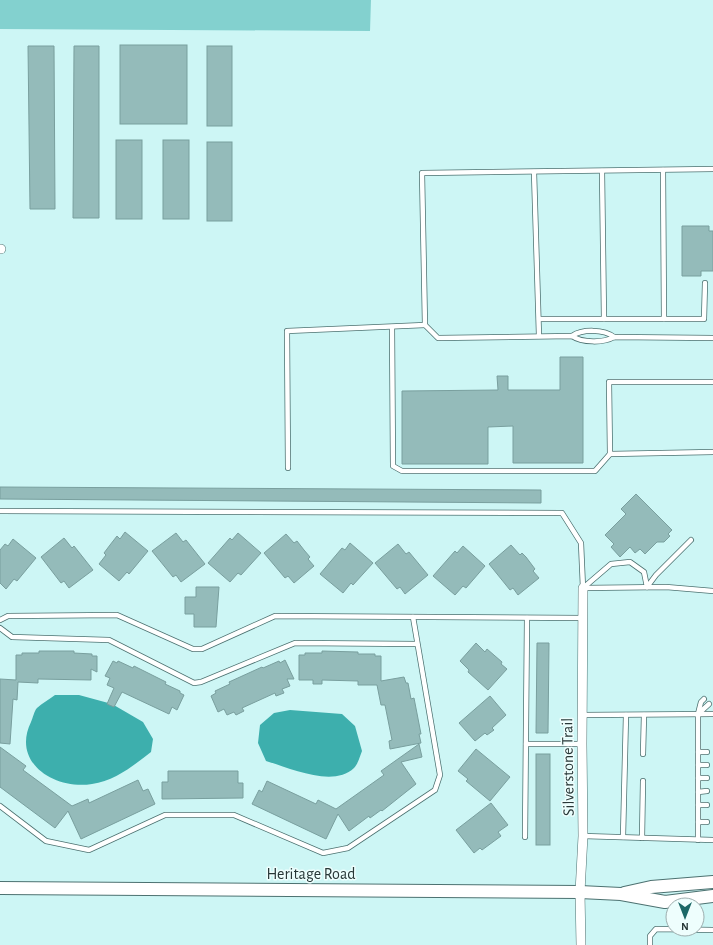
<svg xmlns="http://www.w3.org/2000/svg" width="713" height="945" font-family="'Alegreya Sans',sans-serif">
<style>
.green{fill:#83d1cf}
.water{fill:#3dafad}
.building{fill:#94bbba;stroke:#799f9e}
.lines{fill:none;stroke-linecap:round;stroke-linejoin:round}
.service-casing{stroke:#4c7170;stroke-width:6}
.minor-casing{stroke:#4c7170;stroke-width:10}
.secondary-casing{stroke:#4c7170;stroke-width:14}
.service{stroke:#fff;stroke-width:4.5}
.minor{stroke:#fff;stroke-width:9}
.secondary{stroke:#fff;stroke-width:12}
.labels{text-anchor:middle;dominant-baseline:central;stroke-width:3;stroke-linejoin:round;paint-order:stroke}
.street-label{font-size:16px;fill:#273737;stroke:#eefefd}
</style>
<rect width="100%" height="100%" fill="#cdf6f5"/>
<!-- green -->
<path class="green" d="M 0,0 L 371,0 L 370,31 L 0,29 Z"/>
<!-- water -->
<g class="water">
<path d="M 55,695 L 79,695 L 112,704 L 143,722 L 153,739 L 151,752 C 134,765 115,781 92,784 C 55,790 11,763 31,722 C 33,718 34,711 37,708 C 42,703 50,699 55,695 Z"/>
<path d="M 290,710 L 342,714 L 355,726 L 362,751 C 360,756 358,764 354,768 C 333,788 290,768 266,761 L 258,743 L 260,725 L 274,713 Z"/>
</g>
<!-- building -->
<g class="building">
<rect x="120" y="45" width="67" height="79"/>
<path d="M 28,46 L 54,46 L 55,209 L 30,209 Z"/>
<path d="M 74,46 L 99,46 L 99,218 L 73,218 Z"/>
<rect x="207" y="46" width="25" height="80"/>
<rect x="116" y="140" width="26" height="79"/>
<rect x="163" y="140" width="26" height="79"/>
<rect x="207" y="142" width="25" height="79"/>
<path d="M 682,226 L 709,226 L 709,231 L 713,231 L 713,271 L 701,271 L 701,276 L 682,276 Z"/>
<path d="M 560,357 L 583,357 L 583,463 L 513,463 L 513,426 L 488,427 L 488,464 L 402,464 L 402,391 L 498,390 L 497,376 L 508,376 L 508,390 L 560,390 Z"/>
<path d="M 0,487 L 541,490 L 541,503 L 0,499 Z"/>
<path d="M 636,494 L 672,530 L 668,534 L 670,536 L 664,542 L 657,542 L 645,554 L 640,549 L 635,553 L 630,547 L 620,557 L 611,547 L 614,544 L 605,535 L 626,514 L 621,509 Z"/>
<path d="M 125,532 L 148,551 L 129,574 L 127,572 L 119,581 L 99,564 L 106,555 L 104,553 L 110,545 L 117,536 L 120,539 Z"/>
<path d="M 176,533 L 183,542 L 186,540 L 205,564 L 181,582 L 176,575 L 173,577 L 152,551 Z"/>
<path d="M 238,533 L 261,553 L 241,575 L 238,573 L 230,582 L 208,563 L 230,538 L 232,540 Z"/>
<path d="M 286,534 L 294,543 L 297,541 L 304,550 L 310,557 L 308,559 L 314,566 L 294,583 L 288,576 L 285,578 L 264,553 Z"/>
<path d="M 64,538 L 72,548 L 74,546 L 93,570 L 69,588 L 64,581 L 61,583 L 41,557 Z"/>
<path d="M 13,539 L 36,558 L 17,581 L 14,579 L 6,589 L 0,583 L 0,550 L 5,544 L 8,546 Z"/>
<path d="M 350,543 L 373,563 L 353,585 L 351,583 L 343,593 L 320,574 L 342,548 L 345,550 Z"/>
<path d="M 398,544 L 406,554 L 409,552 L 428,575 L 405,594 L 400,587 L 397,589 L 375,563 Z"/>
<path d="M 511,545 L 520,555 L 522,553 L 526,557 L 535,569 L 533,571 L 539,578 L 518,595 L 513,588 L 510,590 L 489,564 Z"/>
<path d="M 463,546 L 485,566 L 466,588 L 463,586 L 455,595 L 433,576 L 455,551 L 457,553 Z"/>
<path d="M 196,587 L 219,587 L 216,627 L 194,627 L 194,614 L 185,614 L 185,597 L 196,597 Z"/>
<path d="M 476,643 L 485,652 L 487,649 L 502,662 L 501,664 L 507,669 L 488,690 L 468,672 L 469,670 L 460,661 Z"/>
<path d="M 537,643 L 549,643 L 548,733 L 536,733 Z"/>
<path d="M 39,651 L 74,651 L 74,653 L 92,654 L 92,656 L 97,656 L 97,672 L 91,669 L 91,680 L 38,679 L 38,683 L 18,682 L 17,700 L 13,699 L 10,744 L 0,743 L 0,679 L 16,680 L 16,655 L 22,655 L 22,653 L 39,653 Z"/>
<path d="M 322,651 L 358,652 L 358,654 L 375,654 L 375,656 L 381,656 L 381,681 L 404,677 L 406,683 L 408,683 L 411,699 L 414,698 L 421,734 L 419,734 L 421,743 L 390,749 L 389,741 L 392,740 L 385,705 L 381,705 L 377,685 L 358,685 L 358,681 L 322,680 L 322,684 L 313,684 L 313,680 L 299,680 L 299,655 L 305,655 L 305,653 L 322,653 Z"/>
<path d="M 285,660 L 294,679 L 287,679 L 290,686 L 282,689 L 284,693 L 276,696 L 275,693 L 242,708 L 244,711 L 236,715 L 234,712 L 227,715 L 224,709 L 218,712 L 211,696 L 216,693 L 215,691 L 230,684 L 229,682 L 262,667 L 263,668 L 279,661 L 280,663 Z"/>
<path d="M 113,661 L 117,663 L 118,661 L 133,668 L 134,666 L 166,682 L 165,684 L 180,691 L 180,693 L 184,695 L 177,710 L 172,707 L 169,714 L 122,692 L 114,707 L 107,704 L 114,688 L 107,685 L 110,678 L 105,676 Z"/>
<path d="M 490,696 L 506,715 L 492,728 L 494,730 L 487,735 L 485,733 L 475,741 L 459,723 Z"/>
<path d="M 419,744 L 422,757 L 401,762 L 416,784 L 382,811 L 381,810 L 370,818 L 369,816 L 349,831 L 338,814 L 326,839 L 252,804 L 259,790 L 262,792 L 267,781 L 316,804 L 318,800 L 336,809 L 384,775 L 381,771 Z"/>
<path d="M 0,747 L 26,766 L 23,770 L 72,806 L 88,799 L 89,803 L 138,780 L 143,791 L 148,789 L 155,804 L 81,839 L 68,811 L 55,828 L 0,787 Z"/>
<path d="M 476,749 L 510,777 L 490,801 L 466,781 L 468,779 L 458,771 Z"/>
<rect x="536" y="754" width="14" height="91"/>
<path d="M 168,771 L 238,771 L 238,783 L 243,783 L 243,798 L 162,799 L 162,782 L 168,782 Z"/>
<path d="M 491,803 L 508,825 L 498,832 L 501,836 L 482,850 L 480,848 L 474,853 L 456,830 Z"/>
</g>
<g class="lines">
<defs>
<g id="service">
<path d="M 713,169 L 422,173 L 425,325 L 438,338 L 572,336 C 582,343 604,343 614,337 L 713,338"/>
<path d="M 663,170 L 664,319"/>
<path d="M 602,171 L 604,319 L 704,319 L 705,283"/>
<path d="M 534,172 L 539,336"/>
<path d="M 539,319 L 604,319"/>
<path d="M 392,327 L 393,466 L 402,471 L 595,471 L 610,454"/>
<path d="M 572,336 C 582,329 604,329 614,337"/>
<path d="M 713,382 L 609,382 L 610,454 L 713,452"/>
<path d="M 288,468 L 287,331 L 425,325"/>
<path d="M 0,511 L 562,513 L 581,543 L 583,588"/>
<path d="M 647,587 L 656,575 L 691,540"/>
<path d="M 583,588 L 666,587 L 713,591"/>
<path d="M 583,588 L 611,564 L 630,562 L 644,572 L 647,587"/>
<path d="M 0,620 L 8,616 L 117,615 L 193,649 L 202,649 L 275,616 L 583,618"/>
<path d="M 0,628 L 12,637 L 109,640 L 194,683 L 201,682 L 295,643 L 417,644"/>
<path d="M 698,714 L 701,702 L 704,699"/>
<path d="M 582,715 L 713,714"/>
<path d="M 526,744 L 582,744"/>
<path d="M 698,752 L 707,752"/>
<path d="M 643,754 L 644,715"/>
<path d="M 698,765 L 707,765"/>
<path d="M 698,778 L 707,778"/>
<path d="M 698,792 L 707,791"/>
<path d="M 698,805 L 707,805"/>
<path d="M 0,806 L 46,841 L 89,850 L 165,815 L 234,815 L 323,853 L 348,848 L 435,790 L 440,775 L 413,617"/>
<path d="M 698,822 L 707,822"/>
<path d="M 583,836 L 713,840"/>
<path d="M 525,837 L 527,618"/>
<path d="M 623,837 L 626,715"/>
<path d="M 642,838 L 643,781"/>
<path d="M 698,840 L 698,714 L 709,704"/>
<path d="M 650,945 L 650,936 L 656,929 L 713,930"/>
</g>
<g id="minor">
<path d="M 0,249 L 1,249"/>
<path d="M 581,945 L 580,892 L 583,836 L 582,744 L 583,588"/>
</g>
<g id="secondary">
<path d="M 0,888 L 580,892 L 621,894 L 665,902 L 713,896"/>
<path d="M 624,893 L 651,887 L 713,882"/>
</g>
</defs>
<!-- service casing -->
<use href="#service" class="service-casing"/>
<!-- minor casing -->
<use href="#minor" class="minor-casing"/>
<!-- secondary casing -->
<use href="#secondary" class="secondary-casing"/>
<!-- service -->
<use href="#service" class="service"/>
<!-- minor -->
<use href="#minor" class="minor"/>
<!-- secondary -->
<use href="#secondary" class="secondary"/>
</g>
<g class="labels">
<!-- street labels -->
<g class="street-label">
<text transform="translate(568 767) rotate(-91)">Silverstone Trail</text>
<text x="311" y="874">Heritage Road</text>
</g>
</g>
<!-- north arrow -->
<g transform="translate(685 917) rotate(180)"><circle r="19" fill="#eefefd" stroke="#9eaeae"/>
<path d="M0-3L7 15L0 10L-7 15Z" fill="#1b6867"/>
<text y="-6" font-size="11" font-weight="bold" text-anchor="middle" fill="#273737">N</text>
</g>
</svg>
